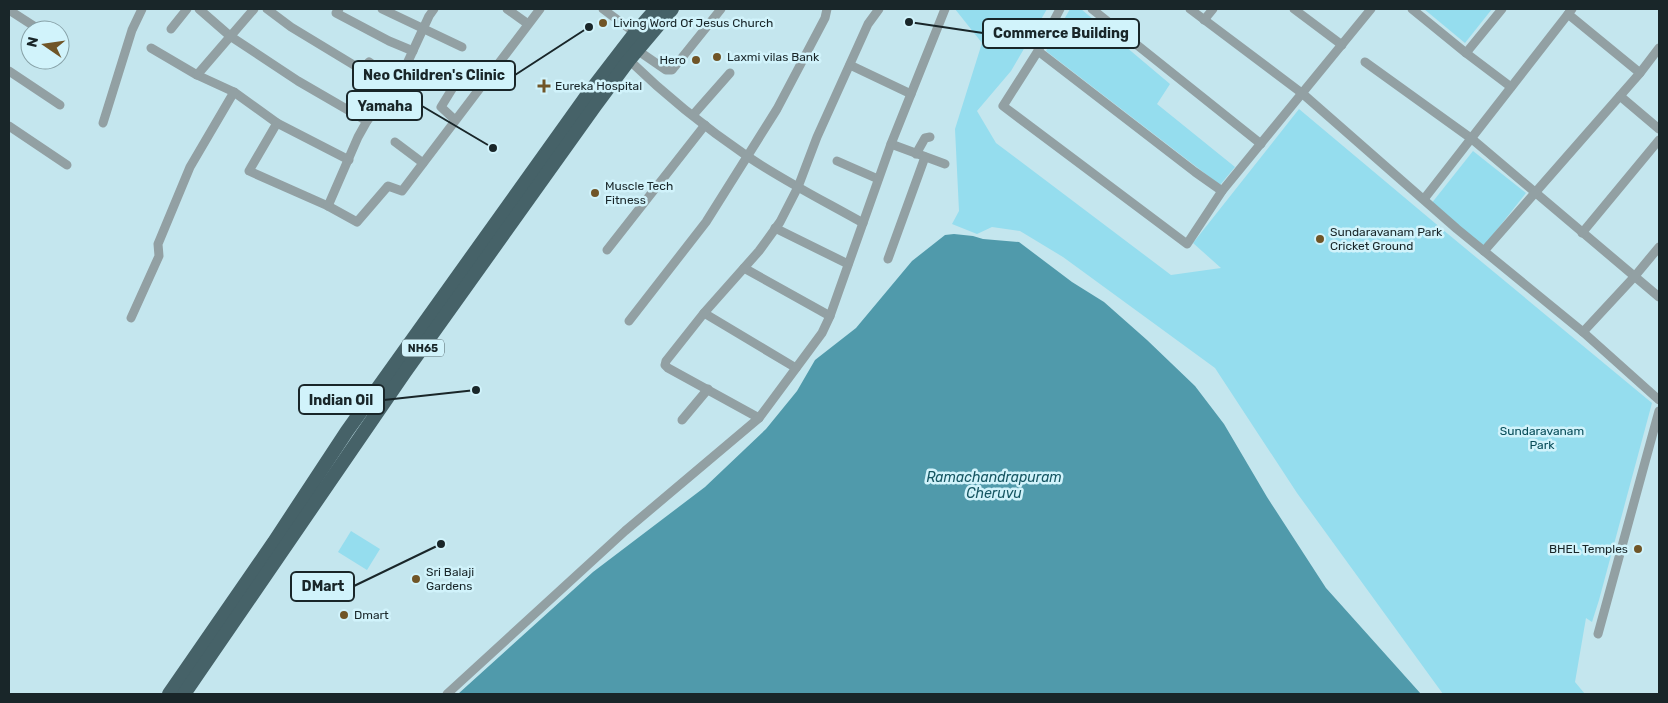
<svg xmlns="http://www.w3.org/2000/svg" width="1668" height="703" font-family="Rubik,sans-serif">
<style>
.green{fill:#95ddee}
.water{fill:#509aab}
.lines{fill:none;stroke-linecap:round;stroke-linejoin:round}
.minor{stroke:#92a0a3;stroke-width:9}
.trunk{stroke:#466268;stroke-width:14}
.poi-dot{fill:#705527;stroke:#d1f3fb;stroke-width:2}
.labels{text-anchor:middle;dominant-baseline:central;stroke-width:5;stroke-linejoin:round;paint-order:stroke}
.shield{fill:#d1f3fb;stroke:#506468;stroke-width:1}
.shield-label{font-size:11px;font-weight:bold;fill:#192629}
.poi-label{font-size:12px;fill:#192629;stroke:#d1f3fb;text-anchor:start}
.park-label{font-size:12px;fill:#074c58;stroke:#d1f3fb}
.water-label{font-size:14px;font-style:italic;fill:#165662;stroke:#d1f3fb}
.leader{fill:none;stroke:#192629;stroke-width:2}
.callout-dot{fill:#192629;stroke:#d1f3fb;stroke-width:2}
.callout{fill:#d1f3fb;stroke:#192629;stroke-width:2}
.callout-label{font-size:14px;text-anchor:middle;font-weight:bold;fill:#192629}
</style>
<rect width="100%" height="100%" fill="#c4e6ee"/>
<!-- green -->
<g class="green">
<path d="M 955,9 L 1047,9 L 1011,71 L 977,111 L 996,143 L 1171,275 L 1221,268 L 1193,243 L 1299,109 L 1448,234 L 1652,403 L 1599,600 L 1592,622 L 1586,618 L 1575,682 L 1585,694 L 1443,694 L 1297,493 L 1215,368 L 1063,257 L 1020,231 L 992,227 L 977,234 L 952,224 L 959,211 L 955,129 L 982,43 Z"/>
<path d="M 1070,9 L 1081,9 L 1170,84 L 1157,104 L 1235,167 L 1220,185 L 1046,51 Z"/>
<path d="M 1424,9 L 1492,9 L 1465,43 Z"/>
<path d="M 1473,151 L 1526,193 L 1484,246 L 1431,204 Z"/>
<path d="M 351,531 L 380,549 L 367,570 L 338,552 Z"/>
</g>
<!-- water -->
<path class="water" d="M 954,234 L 973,236 L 983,239 L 1019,242 L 1072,282 L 1104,302 L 1147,340 L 1195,386 L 1224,424 L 1267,497 L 1326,588 L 1421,694 L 458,694 L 593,572 L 705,487 L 766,429 L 797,391 L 815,360 L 856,328 L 912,261 L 945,235 Z"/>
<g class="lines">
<!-- minor -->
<g class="minor">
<path d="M 199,9 L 230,36 L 298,81 L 367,121"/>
<path d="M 267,9 L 291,27 L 362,70 L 369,62 L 398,83"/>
<path d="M 339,9 L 336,13 L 389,41 L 413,51"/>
<path d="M 382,9 L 462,47"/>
<path d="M 507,9 L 528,24"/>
<path d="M 603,9 L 635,33"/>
<path d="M 1060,9 L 1038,51 L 1003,106 L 1187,244 L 1222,191 L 1371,9"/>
<path d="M 1092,9 L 1261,144"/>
<path d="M 1190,9 L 1303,94 L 1457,229 L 1583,332 L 1659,400"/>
<path d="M 1294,9 L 1342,45"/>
<path d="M 1412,9 L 1466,53 L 1511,87"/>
<path d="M 9,10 L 40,30"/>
<path d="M 1568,14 L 1640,73"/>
<path d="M 1204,20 L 1213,9"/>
<path d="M 171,29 L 187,9"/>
<path d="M 151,48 L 197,75 L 234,92 L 277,123 L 349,160"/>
<path d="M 637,50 L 666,70 L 672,70 L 721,9"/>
<path d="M 1038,51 L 1195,172 L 1222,191"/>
<path d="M 1466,53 L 1502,9"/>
<path d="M 629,60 C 665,95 706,128 747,156 C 784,181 824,201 863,223"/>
<path d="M 1365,62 L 1472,139 L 1659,297"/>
<path d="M 850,65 L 911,94"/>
<path d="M 9,71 L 60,105"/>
<path d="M 197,75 L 254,9"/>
<path d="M 1620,96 L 1659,129"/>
<path d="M 693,115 L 730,73"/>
<path d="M 455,120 L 441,107 L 457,81"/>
<path d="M 103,123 L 132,30 L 142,9"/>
<path d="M 277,123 L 249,171 L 328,206 L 357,222 L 388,186 L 402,191 L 540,9"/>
<path d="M 9,126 L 67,165"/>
<path d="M 395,142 L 423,163"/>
<path d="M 891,144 L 945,164"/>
<path d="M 916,154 L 925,138 L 930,137"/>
<path d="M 837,161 L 878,179"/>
<path d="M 1424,199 L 1572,9"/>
<path d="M 328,206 L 358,137 L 367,121 L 398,83 L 429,16 L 434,9"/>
<path d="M 775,228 L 848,264"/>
<path d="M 1582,233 L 1659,140"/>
<path d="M 607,250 L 705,125"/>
<path d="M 1484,251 L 1640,73 L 1659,48"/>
<path d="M 888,259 L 925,157"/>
<path d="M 744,268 L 830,316"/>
<path d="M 704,313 L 796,368"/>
<path d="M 131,318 L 159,256 L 158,244 L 190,167 L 234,92"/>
<path d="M 629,321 L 706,222 L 777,109 L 825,18 L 827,9"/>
<path d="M 1583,332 L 1635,276 L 1659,247"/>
<path d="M 759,418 L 668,368 L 665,365 L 666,361 L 704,313 L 759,251 L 780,222 L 798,187 L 817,137 L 868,24 L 879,9"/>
<path d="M 682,420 L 708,389"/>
<path d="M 1598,634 L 1659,411"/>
<path d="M 447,694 L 625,531 L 759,418 L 822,333 L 830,316 L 891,144 L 945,9"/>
</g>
<!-- trunk -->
<g class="trunk">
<path d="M 169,694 L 274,542 L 347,431 L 585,98 L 635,33 L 656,9"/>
<path d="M 184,694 L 405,372 L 595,106 L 629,60 L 672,9"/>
</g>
</g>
<!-- markers -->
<g class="poi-dot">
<circle cx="603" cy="23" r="5"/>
<circle cx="717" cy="57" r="5"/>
<circle cx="696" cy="60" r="5"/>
<path d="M541.5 78.5h5v5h5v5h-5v5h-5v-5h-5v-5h5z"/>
<circle cx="595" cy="193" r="5"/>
<circle cx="1320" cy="239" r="5"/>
<circle cx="1638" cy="549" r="5"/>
<circle cx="416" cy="579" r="5"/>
<circle cx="344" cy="615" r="5"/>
</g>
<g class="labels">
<!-- shield labels -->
<rect class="shield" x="402" y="339.5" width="42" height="17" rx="4"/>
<g class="shield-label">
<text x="423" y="348">NH65</text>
</g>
<!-- poi labels -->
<g class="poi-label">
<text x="613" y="23">Living Word Of Jesus Church</text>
<text x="727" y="57">Laxmi vilas Bank</text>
<text x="686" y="60" text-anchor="end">Hero</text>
<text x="555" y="86">Eureka Hospital</text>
<text x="605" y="186">Muscle Tech<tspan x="605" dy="14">Fitness</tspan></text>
<text x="1330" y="232">Sundaravanam Park<tspan x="1330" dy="14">Cricket Ground</tspan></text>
<text x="1628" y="549" text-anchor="end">BHEL Temples</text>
<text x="426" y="572">Sri Balaji<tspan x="426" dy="14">Gardens</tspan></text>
<text x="354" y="615">Dmart</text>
</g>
<!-- park labels -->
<g class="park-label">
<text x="1542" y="431">Sundaravanam<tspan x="1542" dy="14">Park</tspan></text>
</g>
<!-- water labels -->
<g class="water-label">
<text x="994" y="477">Ramachandrapuram<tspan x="994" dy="16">Cheruvu</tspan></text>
</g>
</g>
<!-- callouts -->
<path class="leader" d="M909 22L983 33M589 27L515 75M493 148L422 106M476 390L384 400M441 544L354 586"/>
<g class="callout-dot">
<circle cx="909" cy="22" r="5"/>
<circle cx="589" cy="27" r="5"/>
<circle cx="493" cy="148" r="5"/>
<circle cx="476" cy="390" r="5"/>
<circle cx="441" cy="544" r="5"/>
</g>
<g class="callout">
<rect x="983" y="19" width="156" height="29" rx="5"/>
<rect x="353" y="61" width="162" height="29" rx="5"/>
<rect x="347" y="91" width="75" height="29" rx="5"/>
<rect x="299" y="385" width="85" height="29" rx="5"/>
<rect x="291" y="572" width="63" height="29" rx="5"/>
</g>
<g class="callout-label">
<text x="1061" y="38">Commerce Building</text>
<text x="434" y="80">Neo Children's Clinic</text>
<text x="385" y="111">Yamaha</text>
<text x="341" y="405">Indian Oil</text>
<text x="323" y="591">DMart</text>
</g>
<!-- border -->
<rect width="1668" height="703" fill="none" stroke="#192629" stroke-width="20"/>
<!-- north arrow -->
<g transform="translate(45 45) rotate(283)"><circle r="24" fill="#d1f3fb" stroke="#87a1a7"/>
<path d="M0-4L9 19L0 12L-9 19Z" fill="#705527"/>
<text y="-8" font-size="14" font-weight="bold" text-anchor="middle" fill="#192629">N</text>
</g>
</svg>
